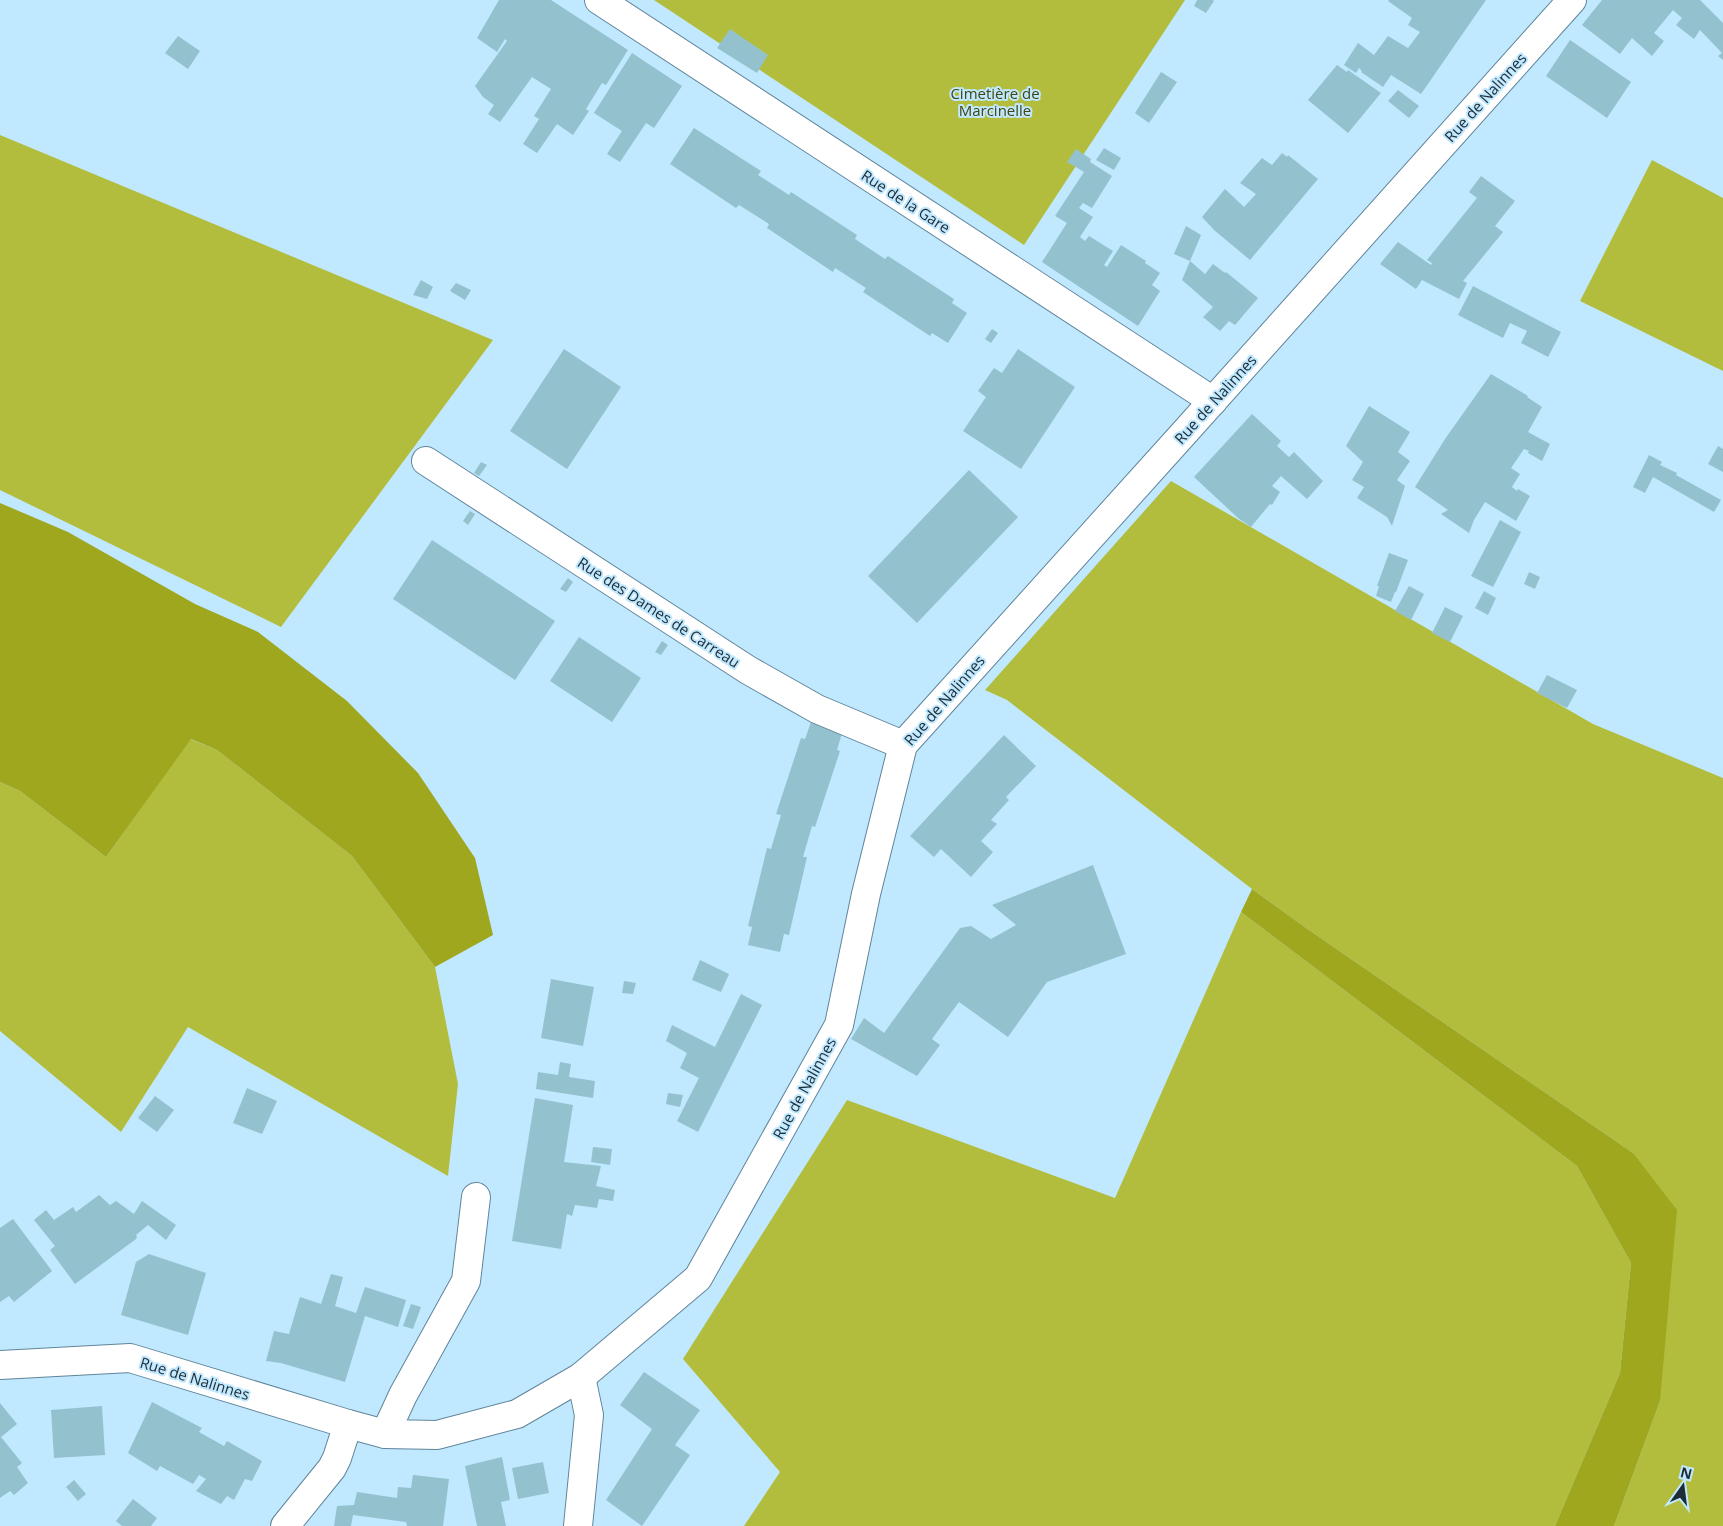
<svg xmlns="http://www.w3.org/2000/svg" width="1723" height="1526" font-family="'Open Sans',sans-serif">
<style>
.green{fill:#b3bd3d}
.forest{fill:#9ea71e}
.building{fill:#93c2ce}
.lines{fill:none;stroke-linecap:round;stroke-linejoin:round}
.minor-casing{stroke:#60859a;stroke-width:30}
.minor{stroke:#fff;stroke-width:28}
.labels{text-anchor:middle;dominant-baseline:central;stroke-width:4;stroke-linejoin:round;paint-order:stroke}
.park-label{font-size:15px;fill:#414512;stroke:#c0e8ff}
.street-label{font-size:15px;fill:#1d2c35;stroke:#c0e8ff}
</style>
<rect width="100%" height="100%" fill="#c0e8ff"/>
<!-- green -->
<g class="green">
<path d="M 654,0 L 1185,0 L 1024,245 Z"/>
<path d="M 0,135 L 493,340 L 281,627 L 0,490 Z"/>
<path d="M 1652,160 L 1723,198 L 1723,371 L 1580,301 Z"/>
<path d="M 1171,481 L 1593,724 L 1723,778 L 1723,1526 L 1614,1526 L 1660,1401 L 1633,1153 L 1306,928 L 1252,889 L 1007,700 L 985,690 Z"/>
<path d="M 190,739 L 217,750 L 352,856 L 435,967 L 458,1084 L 448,1176 L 188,1027 L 121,1132 L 0,1031 L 0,782 L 20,791 L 106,857 Z"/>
<path d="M 1241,912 L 1577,1166 L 1631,1263 L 1620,1373 L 1555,1526 L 744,1526 L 780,1472 L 683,1359 L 847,1100 L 1115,1198 Z"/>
</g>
<!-- forest -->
<g class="forest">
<path d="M 0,503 L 68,532 L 195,604 L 258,632 L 347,701 L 418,773 L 475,858 L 493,935 L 435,967 L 352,856 L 217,750 L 191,739 L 106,857 L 20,791 L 0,782 Z"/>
<path d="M 1252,889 L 1306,928 L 1633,1153 L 1677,1210 L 1660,1401 L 1614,1526 L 1555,1526 L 1620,1373 L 1631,1263 L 1577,1166 L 1241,912 Z"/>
</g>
<!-- building -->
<g class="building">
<path d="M 499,0 L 551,0 L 628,50 L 606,85 L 602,83 L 586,109 L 589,111 L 573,135 L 557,124 L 537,153 L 523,144 L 539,119 L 534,116 L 551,89 L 532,77 L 500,122 L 488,114 L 494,105 L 483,97 L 475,86 L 507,41 L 505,39 L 497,52 L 477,38 Z"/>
<path d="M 1197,0 L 1213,0 L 1214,1 L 1206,13 L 1194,6 Z"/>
<path d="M 1389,0 L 1486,0 L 1421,94 L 1391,75 L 1383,87 L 1361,72 L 1362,71 L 1359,68 L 1356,73 L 1344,65 L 1358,43 L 1374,55 L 1388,36 L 1408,48 L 1420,32 L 1408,25 L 1412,18 L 1388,1 Z"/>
<path d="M 1602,0 L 1700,0 L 1723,23 L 1723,60 L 1718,56 L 1722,53 L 1700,30 L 1694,39 L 1676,25 L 1682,18 L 1673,10 L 1654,33 L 1664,41 L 1652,56 L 1632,38 L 1620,54 L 1582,25 Z"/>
<path d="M 730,29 L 768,55 L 757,73 L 717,48 Z"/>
<path d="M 178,36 L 200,51 L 188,69 L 165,53 Z"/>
<path d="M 1570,40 L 1631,82 L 1607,118 L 1546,76 Z"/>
<path d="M 632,53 L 682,86 L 654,128 L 646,123 L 620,162 L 607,154 L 622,131 L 594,113 Z"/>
<path d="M 1337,65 L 1347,72 L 1348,70 L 1381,93 L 1348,133 L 1308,100 Z"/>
<path d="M 1161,72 L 1177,82 L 1149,123 L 1135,113 Z"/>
<path d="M 1398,90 L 1419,106 L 1409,118 L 1388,101 Z"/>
<path d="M 694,128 L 761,171 L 758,175 L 789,195 L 791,192 L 857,235 L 855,239 L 885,259 L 888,256 L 954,299 L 952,303 L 967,313 L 948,343 L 932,333 L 930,336 L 863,292 L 866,288 L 835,268 L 833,272 L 767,228 L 769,224 L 739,205 L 736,208 L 670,164 Z"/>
<path d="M 1104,148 L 1121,158 L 1114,170 L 1096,160 Z"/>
<path d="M 1076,149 L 1091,159 L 1090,162 L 1112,176 L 1092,208 L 1083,203 L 1079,208 L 1093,217 L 1080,237 L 1085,241 L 1089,236 L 1113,251 L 1104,265 L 1107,267 L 1121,245 L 1146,261 L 1145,263 L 1160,273 L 1152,285 L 1160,291 L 1138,326 L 1042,262 L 1067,223 L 1055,216 L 1084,172 L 1067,162 Z"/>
<path d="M 1282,153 L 1287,157 L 1288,155 L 1318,179 L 1250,260 L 1214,230 L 1202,217 L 1225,189 L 1244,207 L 1256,194 L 1240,183 L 1262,158 L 1272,165 Z"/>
<path d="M 1481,176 L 1515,201 L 1495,226 L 1503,232 L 1463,281 L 1467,283 L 1459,299 L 1422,280 L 1416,289 L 1380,264 L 1398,242 L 1431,265 L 1432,263 L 1427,260 L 1477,198 L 1469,192 Z"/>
<path d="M 1186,226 L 1201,235 L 1190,261 L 1205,274 L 1213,264 L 1225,273 L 1226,272 L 1258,298 L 1235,325 L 1229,321 L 1220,331 L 1203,317 L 1213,307 L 1182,280 L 1190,261 L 1174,254 Z"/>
<path d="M 421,280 L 433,287 L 427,299 L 413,295 Z"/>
<path d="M 456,283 L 471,290 L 465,300 L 450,291 Z"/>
<path d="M 1473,286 L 1561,332 L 1548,357 L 1521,343 L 1527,331 L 1510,323 L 1503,338 L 1458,315 Z"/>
<path d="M 992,329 L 998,333 L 991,343 L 985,339 Z"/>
<path d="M 564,349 L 621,387 L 567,469 L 510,431 Z"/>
<path d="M 1018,349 L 1075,387 L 1021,469 L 963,431 L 986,397 L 978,391 L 994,368 L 1002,373 Z"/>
<path d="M 1491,374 L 1528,396 L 1527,397 L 1542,407 L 1528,432 L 1550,444 L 1542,461 L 1528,453 L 1529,451 L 1524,449 L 1511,468 L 1520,474 L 1512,487 L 1517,491 L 1518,489 L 1530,496 L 1516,521 L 1485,502 L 1474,520 L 1469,533 L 1441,514 L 1448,510 L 1415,487 L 1445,439 Z"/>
<path d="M 1369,406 L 1410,432 L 1398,452 L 1410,461 L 1397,480 L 1405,486 L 1392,526 L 1387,517 L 1357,498 L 1364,487 L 1352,480 L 1363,462 L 1346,446 Z"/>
<path d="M 1252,414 L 1281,441 L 1277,446 L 1289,457 L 1294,452 L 1323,481 L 1307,499 L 1281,476 L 1272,486 L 1280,492 L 1272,505 L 1270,504 L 1251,527 L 1238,518 L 1194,477 Z"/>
<path d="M 1718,446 L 1723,449 L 1723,472 L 1708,464 Z"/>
<path d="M 1649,455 L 1662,462 L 1660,465 L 1677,473 L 1676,475 L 1721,500 L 1714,512 L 1653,477 L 1645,493 L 1633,487 Z"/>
<path d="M 481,462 L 487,465 L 479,476 L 474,473 Z"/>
<path d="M 969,470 L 1018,517 L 917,623 L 868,576 Z"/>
<path d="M 470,511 L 475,514 L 468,525 L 463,521 Z"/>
<path d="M 1500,520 L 1521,532 L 1493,587 L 1471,576 Z"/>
<path d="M 432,540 L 555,621 L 515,680 L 393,599 Z"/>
<path d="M 1389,553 L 1408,560 L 1396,592 L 1395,592 L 1391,602 L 1376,596 L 1379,586 L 1377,586 Z"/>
<path d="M 1529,572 L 1540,577 L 1535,589 L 1524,584 Z"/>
<path d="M 568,578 L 573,582 L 566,592 L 560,589 Z"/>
<path d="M 1409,586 L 1424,594 L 1411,620 L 1395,611 Z"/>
<path d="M 1484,591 L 1496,598 L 1488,615 L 1475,608 Z"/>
<path d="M 1445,607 L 1463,616 L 1450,642 L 1432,633 Z"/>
<path d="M 579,637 L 641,678 L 612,722 L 550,681 Z"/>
<path d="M 662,641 L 668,645 L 661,655 L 655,652 Z"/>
<path d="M 1547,675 L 1577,690 L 1567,708 L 1537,693 Z"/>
<path d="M 811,722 L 842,733 L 837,750 L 840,751 L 815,827 L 812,826 L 803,857 L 807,857 L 789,935 L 784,934 L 780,952 L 748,945 L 752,927 L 748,926 L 767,848 L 771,849 L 781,815 L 776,814 L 801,738 L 805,739 Z"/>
<path d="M 1004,735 L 1036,766 L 1006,797 L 1009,800 L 991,820 L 997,824 L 981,841 L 993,852 L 971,877 L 941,849 L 934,857 L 910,836 Z"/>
<path d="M 1093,865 L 1126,954 L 1047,982 L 1008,1037 L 959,1002 L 932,1039 L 940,1045 L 917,1076 L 851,1039 L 864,1018 L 884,1033 L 960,928 L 971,926 L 991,939 L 1016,925 L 992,905 Z"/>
<path d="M 700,960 L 729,974 L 721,992 L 692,980 Z"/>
<path d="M 551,979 L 594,987 L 583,1046 L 541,1038 Z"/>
<path d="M 624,981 L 636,983 L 633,994 L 622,993 Z"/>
<path d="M 741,994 L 762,1005 L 698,1132 L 677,1121 L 699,1078 L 680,1068 L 687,1053 L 666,1041 L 672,1025 L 715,1047 Z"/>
<path d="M 560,1062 L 571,1064 L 569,1077 L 595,1081 L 593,1098 L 536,1089 L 538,1072 L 558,1075 Z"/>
<path d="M 247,1088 L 277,1101 L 262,1134 L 233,1123 Z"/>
<path d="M 668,1093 L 683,1095 L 680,1107 L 666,1104 Z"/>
<path d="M 155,1096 L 174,1110 L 157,1132 L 138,1118 Z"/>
<path d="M 535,1098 L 573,1105 L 564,1162 L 601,1166 L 596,1186 L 615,1190 L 613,1201 L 599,1199 L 597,1208 L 575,1205 L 572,1216 L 567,1214 L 561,1249 L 512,1241 Z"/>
<path d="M 593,1147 L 612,1149 L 610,1165 L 591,1162 Z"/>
<path d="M 99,1195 L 110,1205 L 116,1201 L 134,1214 L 142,1201 L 176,1225 L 166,1240 L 148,1225 L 136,1235 L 137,1237 L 136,1239 L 75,1284 L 50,1250 L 55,1246 L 34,1220 L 46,1210 L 54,1220 L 73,1207 L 76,1212 Z"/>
<path d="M 13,1219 L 52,1271 L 14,1302 L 9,1296 L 0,1302 L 0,1228 Z"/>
<path d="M 149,1254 L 206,1273 L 188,1335 L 121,1315 L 136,1262 Z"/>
<path d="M 331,1274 L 343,1277 L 335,1306 L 356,1313 L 365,1287 L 406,1300 L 398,1327 L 365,1316 L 345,1382 L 281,1363 L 266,1361 L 274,1331 L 289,1334 L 300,1297 L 321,1304 Z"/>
<path d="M 411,1304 L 421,1307 L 413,1329 L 403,1326 Z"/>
<path d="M 644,1372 L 700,1410 L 675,1445 L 690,1455 L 642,1526 L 606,1500 L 652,1429 L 620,1405 Z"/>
<path d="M 152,1402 L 202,1428 L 199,1432 L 224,1446 L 227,1441 L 262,1461 L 252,1481 L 245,1479 L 234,1500 L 227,1496 L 221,1504 L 196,1491 L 206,1479 L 199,1475 L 193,1484 L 160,1466 L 157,1471 L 128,1453 Z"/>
<path d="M 0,1403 L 17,1424 L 1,1437 L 22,1463 L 17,1467 L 28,1483 L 14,1495 L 10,1491 L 0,1498 Z"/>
<path d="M 102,1406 L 105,1455 L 54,1458 L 51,1410 Z"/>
<path d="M 502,1457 L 510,1500 L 501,1502 L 506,1526 L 477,1526 L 465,1466 Z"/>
<path d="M 543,1462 L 549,1493 L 518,1499 L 512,1468 Z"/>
<path d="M 413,1475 L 449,1479 L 443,1526 L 407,1526 L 406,1522 L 353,1515 L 351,1526 L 334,1526 L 337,1506 L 354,1505 L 357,1492 L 397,1498 L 398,1487 L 411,1488 Z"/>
<path d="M 74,1480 L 86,1494 L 78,1501 L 66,1487 Z"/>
<path d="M 133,1499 L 157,1518 L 151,1526 L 122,1526 L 116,1521 Z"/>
</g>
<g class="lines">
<defs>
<g id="minor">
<path d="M 599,0 L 1213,401"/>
<path d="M 426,461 L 748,670 L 817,709 L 903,745"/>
<path d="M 0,1365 L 130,1358 L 348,1424 L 385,1434 L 437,1435 L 517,1414 L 581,1377 L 698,1278 L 839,1025 L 866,894 L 903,745 L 1185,432 L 1572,0"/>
<path d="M 385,1434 L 403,1395 L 466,1281 L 476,1197"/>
<path d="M 285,1526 L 332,1468 L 337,1458 L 348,1424"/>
<path d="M 578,1526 L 589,1415 L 581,1377"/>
</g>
</defs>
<!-- minor casing -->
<use href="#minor" class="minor-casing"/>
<!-- minor -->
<use href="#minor" class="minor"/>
</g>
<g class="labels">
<!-- park labels -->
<g class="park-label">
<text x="995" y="93">Cimetière de<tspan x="995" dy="17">Marcinelle</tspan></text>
</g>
<!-- street labels -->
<g class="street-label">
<text transform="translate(1485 97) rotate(-48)">Rue de Nalinnes</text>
<text transform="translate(906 201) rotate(33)">Rue de la Gare</text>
<text transform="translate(1215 399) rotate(-48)">Rue de Nalinnes</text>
<text transform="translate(659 612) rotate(33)">Rue des Dames de Carreau</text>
<text transform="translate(944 700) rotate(-49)">Rue de Nalinnes</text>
<text transform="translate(804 1088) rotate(-61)">Rue de Nalinnes</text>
<text transform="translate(195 1378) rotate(17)">Rue de Nalinnes</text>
</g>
</g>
<!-- north arrow -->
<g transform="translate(1683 1486) rotate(14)" stroke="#c0e8ff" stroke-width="4" paint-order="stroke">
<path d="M0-4L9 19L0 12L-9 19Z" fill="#1d2c35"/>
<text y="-8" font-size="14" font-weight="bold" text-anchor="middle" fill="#1d2c35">N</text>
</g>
</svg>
